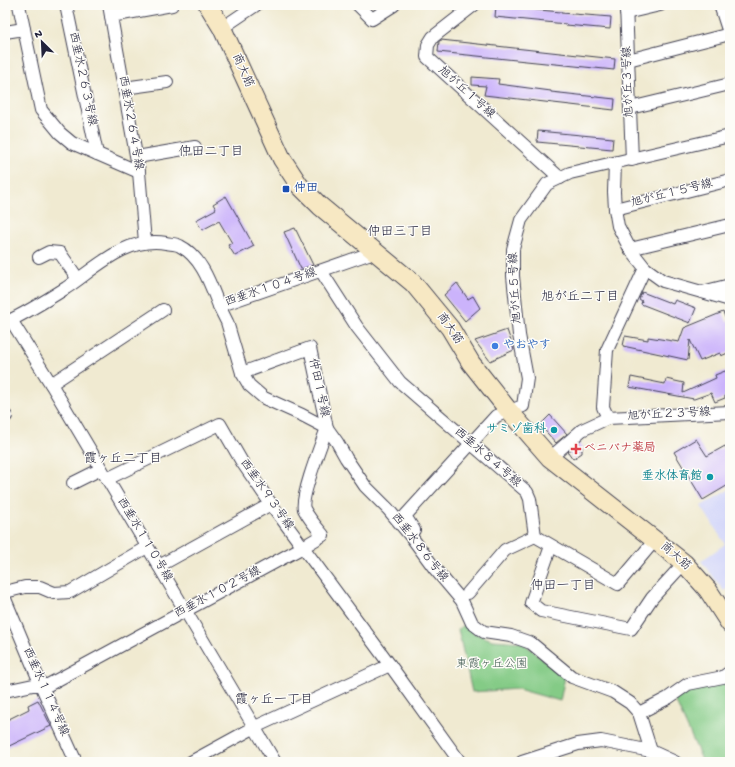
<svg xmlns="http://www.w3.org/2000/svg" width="735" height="767" font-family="'Gochi Hand','Klee One',sans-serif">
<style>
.built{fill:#d5d8f9}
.green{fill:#84cb86;stroke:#537660}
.building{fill:#cbb3fb}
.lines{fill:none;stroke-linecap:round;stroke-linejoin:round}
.street-casing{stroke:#414052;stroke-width:14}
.secondary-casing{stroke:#414052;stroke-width:20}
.street{stroke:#fff;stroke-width:12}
.secondary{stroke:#f7e8c3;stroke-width:18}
.transit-dot{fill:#1a4fb4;stroke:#fdfcf7;stroke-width:1.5}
.shop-dot{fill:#3f7fe0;stroke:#fdfcf7;stroke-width:1.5}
.culture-dot{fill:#0f9aa8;stroke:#fdfcf7;stroke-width:1.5}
.health-dot{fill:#e0444e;stroke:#fdfcf7;stroke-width:1.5}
.labels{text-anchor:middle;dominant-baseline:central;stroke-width:3;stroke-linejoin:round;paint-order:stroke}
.street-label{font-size:12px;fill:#22223b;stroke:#fdfcf7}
.transit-label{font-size:12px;font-weight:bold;fill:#164399;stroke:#fdfcf7;text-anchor:start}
.shop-label{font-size:12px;font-weight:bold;fill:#366cbe;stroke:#fdfcf7;text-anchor:start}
.culture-label{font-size:12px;font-weight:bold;fill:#0d838f;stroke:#fdfcf7;text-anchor:end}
.health-label{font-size:12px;font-weight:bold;fill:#be3a42;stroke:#fdfcf7;text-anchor:start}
.park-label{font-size:12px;fill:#445d55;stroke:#fdfcf7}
.neighbourhood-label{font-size:13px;fill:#22223b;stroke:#fdfcf7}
</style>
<rect width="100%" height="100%" fill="#fdfcf7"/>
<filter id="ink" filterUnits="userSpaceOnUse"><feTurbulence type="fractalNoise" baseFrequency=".025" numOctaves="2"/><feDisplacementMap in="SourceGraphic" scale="8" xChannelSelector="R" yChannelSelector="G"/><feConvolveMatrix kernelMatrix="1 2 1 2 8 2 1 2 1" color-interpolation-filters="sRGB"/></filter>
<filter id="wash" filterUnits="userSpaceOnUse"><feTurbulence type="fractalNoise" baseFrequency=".012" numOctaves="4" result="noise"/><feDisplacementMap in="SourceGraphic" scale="16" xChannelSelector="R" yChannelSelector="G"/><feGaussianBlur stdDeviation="0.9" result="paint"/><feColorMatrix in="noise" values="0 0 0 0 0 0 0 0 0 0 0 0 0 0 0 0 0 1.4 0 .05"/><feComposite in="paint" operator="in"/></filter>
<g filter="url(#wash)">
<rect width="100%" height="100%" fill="#f0ead1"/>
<!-- built -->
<path class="built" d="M 730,489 L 730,587 L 724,591 L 701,561 L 725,544 L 701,506 Z"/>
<!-- green -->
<g class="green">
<path d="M 466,624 L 474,633 L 492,640 L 522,642 L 565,677 L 560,701 L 518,689 L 472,692 L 458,629 Z"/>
<path d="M 723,681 L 730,697 L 730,762 L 703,762 L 673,696 L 698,685 Z"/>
</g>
<g id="blocks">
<!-- building -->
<g class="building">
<path d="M 496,6 L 561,12 L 561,13 L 611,17 L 610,29 L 566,25 L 566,24 L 495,17 Z"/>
<path d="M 441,40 L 615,59 L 614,70 L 438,52 L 439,41 Z"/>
<path d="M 472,77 L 499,79 L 498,84 L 551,91 L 551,92 L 615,99 L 614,110 L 484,95 L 486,86 L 472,85 Z"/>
<path d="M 538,131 L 613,138 L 612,149 L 537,142 Z"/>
<path d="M 226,196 L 254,246 L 235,256 L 228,245 L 232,243 L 219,221 L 202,230 L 196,220 L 216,209 L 213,204 Z"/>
<path d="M 295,228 L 313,265 L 301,269 L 284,232 Z"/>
<path d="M 457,283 L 468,299 L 473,296 L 480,308 L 465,321 L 444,295 Z"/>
<path d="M 642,292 L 673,304 L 675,300 L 696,308 L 690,323 L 641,304 L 642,301 L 639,299 Z"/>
<path d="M 723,312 L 727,322 L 730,320 L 730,352 L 721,356 L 720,353 L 700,361 L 690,340 L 688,360 L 623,346 L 625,336 L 648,340 L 648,337 L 679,342 L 684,328 Z"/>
<path d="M 507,330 L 514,350 L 490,361 L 475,341 Z"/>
<path d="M 725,371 L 726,372 L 730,371 L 730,394 L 725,396 L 725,398 L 715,402 L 711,393 L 694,399 L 629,387 L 631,377 L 665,384 L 666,379 L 684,383 L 683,393 L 716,378 L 715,375 Z"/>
<path d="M 550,415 L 567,434 L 556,443 L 540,425 Z"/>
<path d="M 696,439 L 707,456 L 725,446 L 730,454 L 730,484 L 703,500 L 674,452 Z"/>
<path d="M 578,443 L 582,447 L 582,453 L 573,459 L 568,452 Z"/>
<path d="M 38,700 L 51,726 L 5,748 L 5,721 L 29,709 L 28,705 Z"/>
</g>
</g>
</g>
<g filter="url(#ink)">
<use href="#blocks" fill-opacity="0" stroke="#414052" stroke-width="1"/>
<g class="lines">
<defs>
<g id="street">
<path d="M 19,5 L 41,110 L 60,133 L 72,143 L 139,172"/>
<path d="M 66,5 L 97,154"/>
<path d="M 109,5 L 139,172 L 145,242"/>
<path d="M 358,5 L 372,19 L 394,5"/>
<path d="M 474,5 L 433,37 L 428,45 L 427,57 L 560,178"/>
<path d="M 626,5 L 632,160"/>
<path d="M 720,5 L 730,36"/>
<path d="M 626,13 L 660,5"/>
<path d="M 111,16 L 172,5"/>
<path d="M 222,28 L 256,5"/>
<path d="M 5,32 L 24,29"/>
<path d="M 628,60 L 730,34"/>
<path d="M 124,88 L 167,82"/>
<path d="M 630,108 L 730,84"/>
<path d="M 137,157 L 195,147"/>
<path d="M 615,163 L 614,192 L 615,209 L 618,226 L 630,249 L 645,268 L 663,281 L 730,300"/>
<path d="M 615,209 L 730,180"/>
<path d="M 630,249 L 730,225"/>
<path d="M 39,257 L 49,252 L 60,253 L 78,279"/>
<path d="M 321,271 L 357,327 L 400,382 L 527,492 L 530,499 L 535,536 L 618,584 L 655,540"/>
<path d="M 702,292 L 730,285"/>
<path d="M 219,306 L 227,322 L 242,373 L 249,385 L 264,398 L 302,415 L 327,428 L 337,442 L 346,458 L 365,486 L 388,509 L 413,539 L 435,569 L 462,601 L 472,623 L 484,632 L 511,636 L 531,643 L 572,677 L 613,692 L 630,703 L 639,713 L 651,751"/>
<path d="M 11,320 L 51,384 L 275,762"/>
<path d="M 5,323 C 26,313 47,300 66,288 C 96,268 126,236 166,243 C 170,244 177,244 180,246 C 202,257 211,286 219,306 L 374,252"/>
<path d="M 242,373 L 310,348 L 327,428"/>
<path d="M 51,384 L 163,310"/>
<path d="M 5,416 L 6,416"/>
<path d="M 608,418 L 603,407 L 607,350 L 645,268"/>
<path d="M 550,458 L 582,430 L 608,418 L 730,412"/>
<path d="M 107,479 L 220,424 L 242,462 L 271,504 L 390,665 L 460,762"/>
<path d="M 73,483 L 101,469"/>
<path d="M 414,530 L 405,516 L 496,416 L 523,406 L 527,378 L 519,335 L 513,276 L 513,249 L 521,220 L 547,184 L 570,173 L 730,136"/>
<path d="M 551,546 L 531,603 L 541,611 L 631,629 L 652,598 L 684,563"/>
<path d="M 159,566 L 271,504"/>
<path d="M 5,592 L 25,587 L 40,587 L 54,593 L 70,592 L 147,547"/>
<path d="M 468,593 L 505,550 L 535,536"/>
<path d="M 5,599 L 41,685 L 76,762"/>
<path d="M 5,691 L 33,685 L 48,685 L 303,547 L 323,535 C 317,528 308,517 304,509 C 300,498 322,442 327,428"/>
<path d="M 639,713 L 668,698 L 688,684 L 723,677 L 730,672"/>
<path d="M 191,762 L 255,727 L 390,665"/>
<path d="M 522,762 L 578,744 L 601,741 L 651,751 L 675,762"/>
</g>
<path id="secondary" d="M 208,5 L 222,28 L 282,159 L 299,185 L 320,206 L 413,283 L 450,328 L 471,363 L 509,411 L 550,458 L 684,563 L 708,590 L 730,624"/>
</defs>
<!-- street casing -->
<use href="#street" class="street-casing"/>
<!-- secondary casing -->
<use href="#secondary" class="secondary-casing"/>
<!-- street -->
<use href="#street" class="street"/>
<!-- secondary -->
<use href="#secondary" class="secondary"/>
</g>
</g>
<!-- markers -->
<rect class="transit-dot" x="282" y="185" width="8" height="8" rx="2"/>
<circle class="shop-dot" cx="495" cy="346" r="4"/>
<g class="culture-dot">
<circle cx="554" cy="430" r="4"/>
<circle cx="710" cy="477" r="4"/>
</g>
<path class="health-dot" d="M574 443h4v4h4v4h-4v4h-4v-4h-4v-4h4z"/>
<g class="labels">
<!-- street labels -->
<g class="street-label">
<text transform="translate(242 71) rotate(66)">商大筋</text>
<text transform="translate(82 79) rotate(78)">西垂水２６３号線</text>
<text transform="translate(629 82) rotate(-92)">旭が丘３号線</text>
<text transform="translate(466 93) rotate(42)">旭が丘１号線</text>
<text transform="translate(130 123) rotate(80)">西垂水２６４号線</text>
<text transform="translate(672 194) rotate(-14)">旭が丘１５号線</text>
<text transform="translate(271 288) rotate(-19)">西垂水１０４号線</text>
<text transform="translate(516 288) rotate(-93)">旭が丘５号線</text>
<text transform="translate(449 329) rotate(55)">商大筋</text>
<text transform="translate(318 388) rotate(78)">仲田１号線</text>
<text transform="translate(669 415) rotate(-3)">旭が丘２３号線</text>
<text transform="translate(487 458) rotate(41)">西垂水８４号線</text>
<text transform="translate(266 495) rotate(55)">西垂水９３号線</text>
<text transform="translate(144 540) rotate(59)">西垂水１１０号線</text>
<text transform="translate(419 548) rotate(52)">西垂水８６号線</text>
<text transform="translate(675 557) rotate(41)">商大筋</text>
<text transform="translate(218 593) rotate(-28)">西垂水１０２号線</text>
<text transform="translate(45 692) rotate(66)">西垂水１１４号線</text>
</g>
<!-- transit labels -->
<g class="transit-label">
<text x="294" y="189">仲田</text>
</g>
<!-- shop labels -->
<g class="shop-label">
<text x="503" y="346">やおやす</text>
</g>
<!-- culture labels -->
<g class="culture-label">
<text x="546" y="430">サミゾ歯科</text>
<text x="702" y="477">垂水体育館</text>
</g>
<!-- health labels -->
<g class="health-label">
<text x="584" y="449">ベニバナ薬局</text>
</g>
<!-- park labels -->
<g class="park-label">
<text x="492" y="665">東霞ヶ丘公園</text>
</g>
<!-- neighbourhood labels -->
<g class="neighbourhood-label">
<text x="211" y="152">仲田二丁目</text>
<text x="400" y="232">仲田三丁目</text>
<text x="580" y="297">旭が丘二丁目</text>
<text x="123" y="459">霞ヶ丘二丁目</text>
<text x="563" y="586">仲田一丁目</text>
<text x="274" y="700">霞ヶ丘一丁目</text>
</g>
</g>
<!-- margin -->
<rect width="735" height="767" fill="none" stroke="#fdfcf7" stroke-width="20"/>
<!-- north arrow -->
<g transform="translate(42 42) rotate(336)" stroke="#fdfcf7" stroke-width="3" paint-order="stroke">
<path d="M0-3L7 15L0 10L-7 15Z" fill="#22223b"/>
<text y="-6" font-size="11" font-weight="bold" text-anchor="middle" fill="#22223b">N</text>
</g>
</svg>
